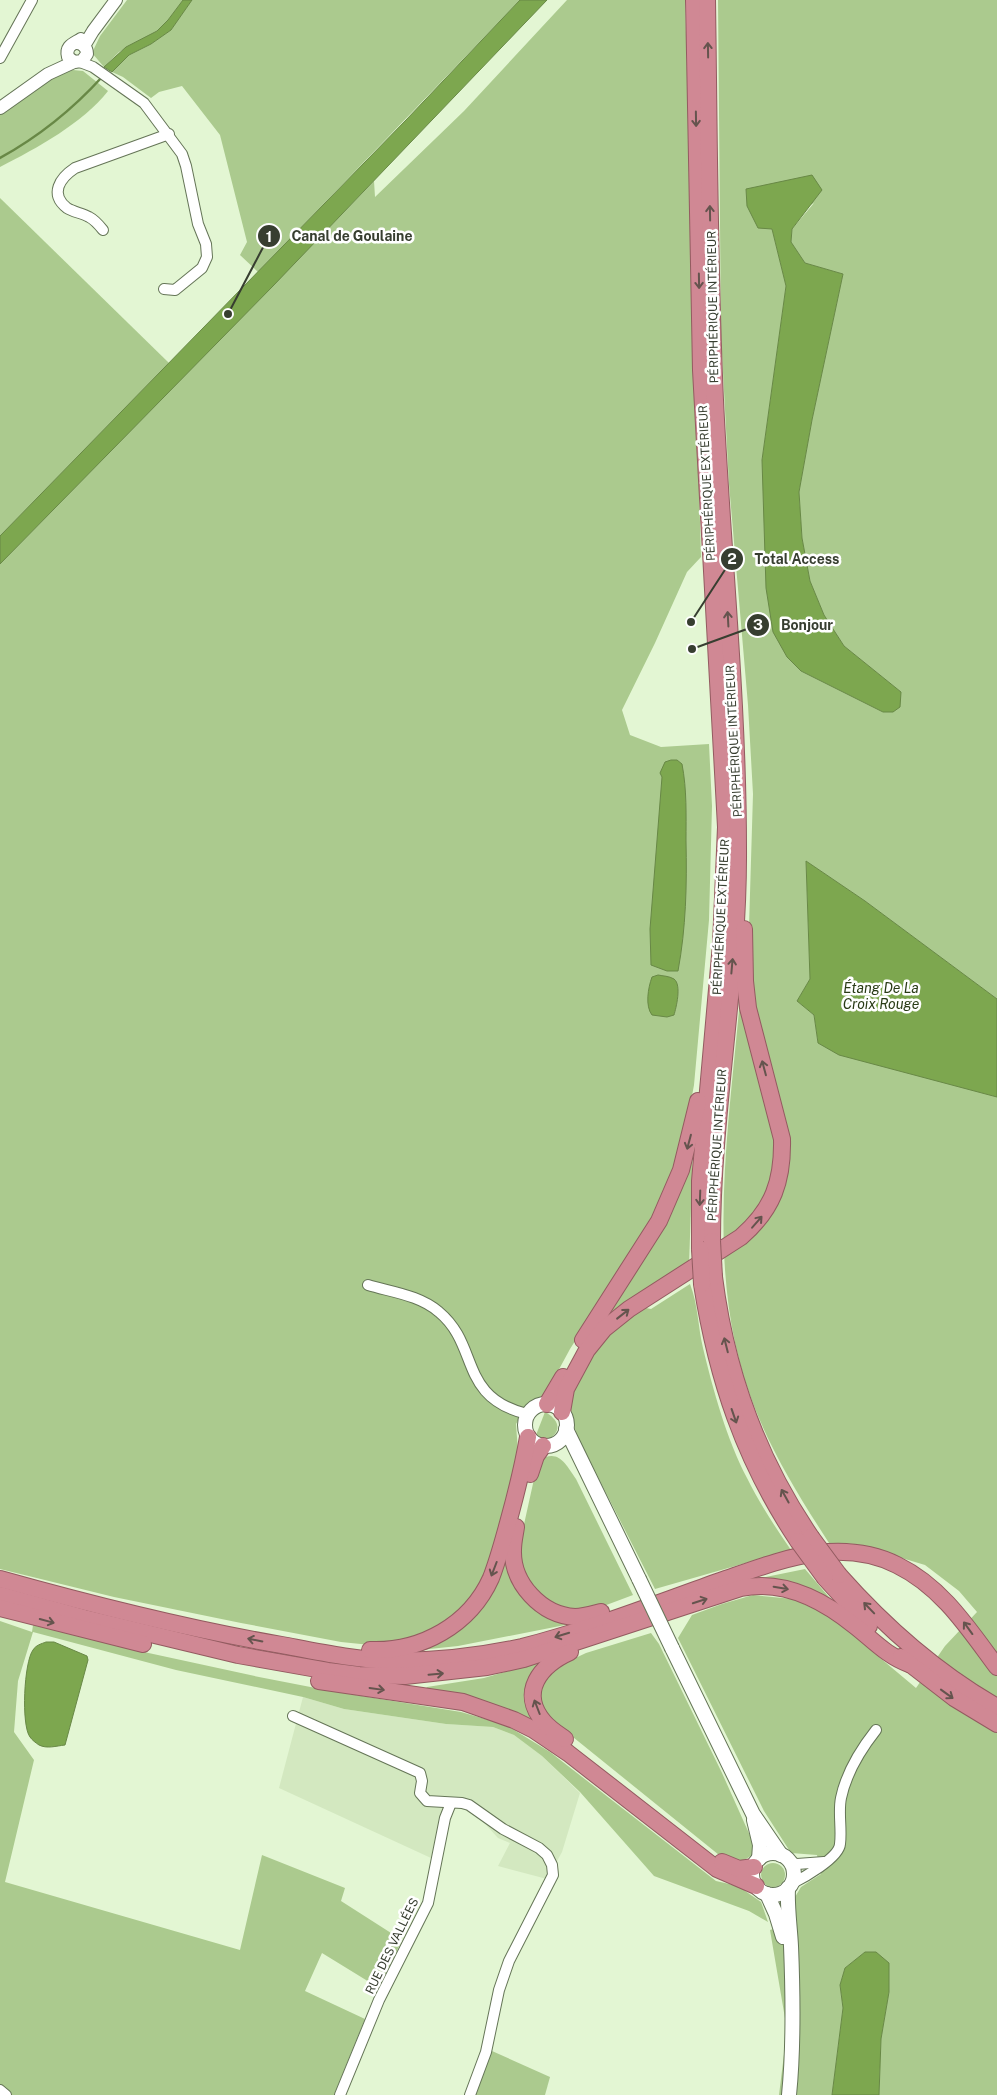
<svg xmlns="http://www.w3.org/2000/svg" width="997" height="2095" font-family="'Public Sans',sans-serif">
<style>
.built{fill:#d3e8c0}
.green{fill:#abca8e;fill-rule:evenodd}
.water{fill:#7da74f;stroke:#688846}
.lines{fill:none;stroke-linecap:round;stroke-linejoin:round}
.stream{stroke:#688846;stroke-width:2.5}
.minor-casing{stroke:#657557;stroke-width:12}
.tertiary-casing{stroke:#657557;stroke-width:14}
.secondary-casing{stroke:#657557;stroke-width:16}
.trunk-casing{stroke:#935b60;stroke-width:18}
.minor{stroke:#fff;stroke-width:10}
.tertiary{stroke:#fff;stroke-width:12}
.secondary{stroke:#fff;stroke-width:14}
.trunk{stroke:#d08894;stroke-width:16}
.secondary-bridge-casing{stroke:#657557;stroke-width:16;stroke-linecap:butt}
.trunk-bridge-casing{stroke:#935b60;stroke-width:18;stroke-linecap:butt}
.secondary-bridge{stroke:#fff;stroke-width:14}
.trunk-bridge{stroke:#d08894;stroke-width:16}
.oneway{stroke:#65544e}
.labels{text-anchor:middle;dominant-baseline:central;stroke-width:5;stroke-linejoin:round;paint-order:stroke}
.street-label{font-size:12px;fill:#373e30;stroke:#fff}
.water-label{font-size:14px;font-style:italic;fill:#293b16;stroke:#fff}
.leader{fill:none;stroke:#373e30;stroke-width:2}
.callout-dot{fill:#373e30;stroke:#fff;stroke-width:2}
.mark-label{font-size:15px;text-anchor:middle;font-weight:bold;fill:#fff}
.callout-label{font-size:14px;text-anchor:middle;font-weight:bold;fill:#373e30;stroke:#fff;stroke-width:5;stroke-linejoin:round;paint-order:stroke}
</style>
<rect width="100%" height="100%" fill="#e3f6d3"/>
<!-- built -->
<path class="built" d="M 303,1697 L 344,1709 L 446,1724 L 493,1727 L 514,1735 L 542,1756 L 580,1793 L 562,1852 L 547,1879 L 498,1866 L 510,1843 L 498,1838 L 477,1815 L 460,1807 L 441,1814 L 431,1858 L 279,1788 Z"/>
<!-- green -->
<g class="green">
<path d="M 127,0 L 183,0 L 168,20 L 157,31 L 119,52 L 104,67 L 92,53 L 100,36 Z"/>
<path d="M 192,0 L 520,0 L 258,272 L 240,255 L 247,242 L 220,135 L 182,86 L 159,92 L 151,98 L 123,77 L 112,72 L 129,55 L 151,44 L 171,30 Z"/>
<path d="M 567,0 L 685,0 L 701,557 L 687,572 L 655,643 L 622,710 L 630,735 L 661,747 L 709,744 L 712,806 L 709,920 L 694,1085 L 683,1144 L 655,1215 L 570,1349 L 544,1397 L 526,1407 L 516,1424 L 518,1452 L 497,1533 L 521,1538 L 538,1461 C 558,1448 565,1463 576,1479 L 633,1595 L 593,1610 L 575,1612 L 565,1625 L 458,1646 L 420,1650 L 341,1642 L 241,1623 L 114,1597 L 0,1569 L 0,564 L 374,181 L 375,197 L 464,111 Z"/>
<path d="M 718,0 L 997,0 L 997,999 L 865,901 L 806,861 L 810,979 L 797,1001 L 814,1015 L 818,1043 L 997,1097 L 997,2095 L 879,2095 L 881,2039 L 889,1992 L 889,1963 L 880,1957 L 865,1952 L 845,1968 L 840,1985 L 843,2008 L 832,2095 L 779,2095 L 787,2030 L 770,1930 L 794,1923 L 792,1902 L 801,1887 L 821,1874 L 817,1855 L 791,1853 L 764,1811 L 678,1638 L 692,1615 L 722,1604 L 753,1595 L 793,1599 L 830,1616 L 916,1688 L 945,1646 L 977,1612 L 959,1591 L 925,1565 L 855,1544 L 829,1543 C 802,1501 775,1458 756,1411 C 704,1284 727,1143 739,1010 L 753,1006 L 748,960 L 753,794 L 748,705 L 729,484 L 721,335 ZM 814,203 L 792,229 L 791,242 L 805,263 L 843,274 L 812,420 L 799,492 L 802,538 L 810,581 L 824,615 L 844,646 L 901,692 L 893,712 L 883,712 L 801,671 L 762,460 L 786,286 L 772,229 Z"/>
<path d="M 73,70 L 83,71 L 108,91 C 83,123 37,148 0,167 L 0,114 L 64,71 Z"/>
<path d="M 0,198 L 169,363 L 0,536 Z"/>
<path d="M 693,1151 L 689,1265 L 610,1316 L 607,1313 Z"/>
<path d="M 690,1284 C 698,1304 698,1327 703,1348 C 713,1390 727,1440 747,1478 C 760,1504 775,1527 791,1550 L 655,1589 L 577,1436 L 570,1411 L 571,1395 L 601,1340 L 641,1307 L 651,1309 Z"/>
<path d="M 545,1412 C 558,1419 563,1430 549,1439 L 542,1439 L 536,1435 Z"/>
<path d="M 805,1569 L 840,1610 L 746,1581 Z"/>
<path d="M 0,1621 L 32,1632 L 33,1625 L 144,1652 L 259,1677 L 331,1691 L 461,1712 L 506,1725 L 550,1752 L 716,1881 L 738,1886 L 761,1902 L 768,1922 L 749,1911 L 654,1876 L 580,1792 L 542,1756 L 514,1735 L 493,1727 L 446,1724 L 344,1709 L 303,1697 L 176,1670 L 33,1632 L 18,1681 L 14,1732 L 34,1760 L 5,1882 L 240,1950 L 262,1855 L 345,1888 L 341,1901 L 402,1940 L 379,1988 L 322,1953 L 305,1991 L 365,2019 L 334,2095 L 0,2095 Z"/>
<path d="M 651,1633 L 659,1644 L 722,1773 L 752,1840 L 754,1853 C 744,1862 737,1863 724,1859 L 563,1729 L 425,1690 L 427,1687 L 484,1678 L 542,1661 L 552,1669 L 586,1653 Z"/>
<circle cx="773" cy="1875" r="12"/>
<path d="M 492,2051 L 550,2077 L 545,2095 L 474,2095 Z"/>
</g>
<!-- water -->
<g class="water">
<path d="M 183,0 L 192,0 L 171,30 L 151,44 L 129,55 L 112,72 L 104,67 L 126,47 L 157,31 L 168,20 Z"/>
<path d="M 520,0 L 547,0 L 273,286 L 0,564 L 0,536 L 406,120 Z"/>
<path d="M 812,175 L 822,190 L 792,229 L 791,242 L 805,263 L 843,274 L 812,420 L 799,492 L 802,538 L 810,581 L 824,615 L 844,646 L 901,692 L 900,707 L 893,712 L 883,712 L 801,671 L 787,657 L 773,632 L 766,588 L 762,460 L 786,286 L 772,229 L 758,228 L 747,206 L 746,189 Z"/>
<path d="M 671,760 L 677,760 L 682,764 C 687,790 686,815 686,841 C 687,885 686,928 678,971 L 667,971 L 651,965 L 650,929 L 662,777 L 660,773 L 665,762 Z"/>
<path d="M 806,861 L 865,901 L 997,999 L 997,1097 L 839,1055 L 818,1043 L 814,1015 L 797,1001 L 810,979 Z"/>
<path d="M 658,975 C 663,976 669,976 674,979 C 682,985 676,1008 674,1015 L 667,1017 L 652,1015 C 645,1006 648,988 652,977 Z"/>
<path d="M 46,1642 L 54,1642 L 87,1656 L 88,1660 L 65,1745 C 56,1746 47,1749 39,1745 C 36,1743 32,1740 30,1737 C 21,1725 24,1662 33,1650 C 36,1645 41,1644 46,1642 Z"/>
<path d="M 865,1952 L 876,1952 L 889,1963 L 889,1992 L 881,2039 L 879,2095 L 832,2095 L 843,2008 L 840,1985 L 845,1968 Z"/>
</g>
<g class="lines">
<!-- stream -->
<path class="stream" d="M 0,158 C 38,137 72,110 102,77"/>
<defs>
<g id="minor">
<path d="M 0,58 L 32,0"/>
<path d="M 80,62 L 93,67 L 144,103 L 182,154 L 186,166 L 198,224 L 206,244 L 207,257 L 202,268 L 175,290 L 164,289"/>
<path d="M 103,230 C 99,225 95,220 89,217 C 82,213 73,212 67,208 C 49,194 60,178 75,168 L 169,134"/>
<path d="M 368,1285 C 391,1292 420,1295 439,1312 C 480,1346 458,1397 527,1414"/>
<path d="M 293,1716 L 420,1773 L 422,1781 L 420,1793 L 427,1801 L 462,1803 L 469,1805 L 503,1829 L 539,1848 L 547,1855 L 552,1865 L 553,1875 L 509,1961 L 499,1990 L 486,2052 L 470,2095"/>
<path d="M 790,1863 L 797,1864 L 824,1862"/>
<path d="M 791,1884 C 803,1878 839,1858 840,1844 C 842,1829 838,1812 841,1798 C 846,1774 861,1749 876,1730"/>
<path d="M 0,2090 L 6,2095"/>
<path d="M 340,2095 L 379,2000 L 428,1903 L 445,1818 L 451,1803"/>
</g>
<g id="tertiary">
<path d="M 84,46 L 93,31 L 116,0"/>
<path d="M 74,62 L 68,57 C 65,46 73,44 81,39"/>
<path d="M 0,108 L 48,74 L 74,62 L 82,61 L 87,54 C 87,47 82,43 76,43"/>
</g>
<g id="secondary">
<circle cx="546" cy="1425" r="21"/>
<path d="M 566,1429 L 639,1579"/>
<path d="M 672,1648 L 753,1814 L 781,1855"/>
<path d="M 754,1820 L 760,1845 L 759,1859"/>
<circle cx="773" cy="1874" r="21"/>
<path d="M 788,1888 C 787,1908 790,1926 791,1946 C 793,1995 794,2046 789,2095"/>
<path d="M 767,1894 L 776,1914 L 783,1937"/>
</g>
<g id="trunk">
<path d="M 694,0 L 701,370 L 726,827 L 721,944 L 700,1181 L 700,1249"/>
<path d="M 707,0 C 709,133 709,267 715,400 C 722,549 738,699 738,849 C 739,980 712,1110 712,1241"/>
<path d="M 714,1277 C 726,1371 757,1458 811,1537"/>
<path d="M 702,1284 C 717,1379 744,1460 798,1541"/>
<path d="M 583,1340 L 659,1221 L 681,1170 L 698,1101"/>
<path d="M 547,1404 L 563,1377"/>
<path d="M 562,1412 L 566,1389 L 587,1350 L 604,1329 L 629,1309 L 741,1237 C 773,1209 783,1181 782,1139 L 748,1008 L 745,981 L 744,929"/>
<path d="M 530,1474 L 536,1456 L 543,1446"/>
<path d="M 516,1527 C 515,1534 513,1542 513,1550 C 512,1583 541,1615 575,1617 C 584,1617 593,1614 601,1612"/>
<path d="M 839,1575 C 885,1627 936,1672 997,1707"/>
<path d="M 825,1578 L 869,1626"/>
<path d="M 0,1579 C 93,1605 187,1629 282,1645 C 319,1652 356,1660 394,1661 C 436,1661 481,1656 522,1647 C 589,1630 655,1604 720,1581 C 752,1570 785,1557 818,1553 C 844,1550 873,1553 897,1565 C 942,1587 968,1628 997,1667"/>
<path d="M 0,1595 L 84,1618 L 238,1655 L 328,1671 L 359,1675 L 405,1676 L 487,1667 L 524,1659 L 741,1588 C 784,1579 823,1600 855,1626 C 873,1640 887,1656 909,1664"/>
<path d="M 0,1608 L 143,1644"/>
<path d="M 370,1650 C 421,1652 470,1625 491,1578 C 498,1560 503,1541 508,1523 C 516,1494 523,1466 528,1437"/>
<path d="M 901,1657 L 954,1698 L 997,1724"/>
<path d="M 319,1681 L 463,1702 L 514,1720 L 534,1730 L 568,1753 L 717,1869 L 756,1886"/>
<path d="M 565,1739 C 558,1734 550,1729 544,1722 C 518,1692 541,1665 570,1652"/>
<path d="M 722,1862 L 739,1869 L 754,1867"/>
</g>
</defs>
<!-- minor casing -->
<use href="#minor" class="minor-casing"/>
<!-- tertiary casing -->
<use href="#tertiary" class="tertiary-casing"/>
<!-- secondary casing -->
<use href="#secondary" class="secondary-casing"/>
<!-- trunk casing -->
<use href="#trunk" class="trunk-casing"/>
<!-- minor -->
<use href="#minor" class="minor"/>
<!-- tertiary -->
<use href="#tertiary" class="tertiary"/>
<!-- secondary -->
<use href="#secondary" class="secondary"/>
<!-- trunk -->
<use href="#trunk" class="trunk"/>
<defs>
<path id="secondary-bridge" d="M 639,1579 L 672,1648"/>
<g id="trunk-bridge">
<path d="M 712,1241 L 714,1277"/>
<path d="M 700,1249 L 702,1284"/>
<path d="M 811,1537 L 839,1575"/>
<path d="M 798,1541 L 825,1578"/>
</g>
</defs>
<!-- secondary-bridge casing -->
<use href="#secondary-bridge" class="secondary-bridge-casing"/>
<!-- trunk-bridge casing -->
<use href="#trunk-bridge" class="trunk-bridge-casing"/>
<!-- secondary-bridge -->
<use href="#secondary-bridge" class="secondary-bridge"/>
<!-- trunk-bridge -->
<use href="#trunk-bridge" class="trunk-bridge"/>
</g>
<!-- one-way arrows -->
<defs><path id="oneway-shaft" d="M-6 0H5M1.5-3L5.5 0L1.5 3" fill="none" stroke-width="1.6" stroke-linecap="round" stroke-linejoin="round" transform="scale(1.25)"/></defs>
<g class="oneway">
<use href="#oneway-shaft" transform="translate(708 50) rotate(-91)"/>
<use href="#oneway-shaft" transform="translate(696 119) rotate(89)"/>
<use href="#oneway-shaft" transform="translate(710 213) rotate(-91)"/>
<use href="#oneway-shaft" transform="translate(699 281) rotate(89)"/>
<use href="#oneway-shaft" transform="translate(728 619) rotate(-93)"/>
<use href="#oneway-shaft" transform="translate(732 966) rotate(-85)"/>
<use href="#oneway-shaft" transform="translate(764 1068) rotate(-105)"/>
<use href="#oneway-shaft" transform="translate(689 1142) rotate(105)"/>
<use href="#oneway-shaft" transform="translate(700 1198) rotate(92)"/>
<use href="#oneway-shaft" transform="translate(757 1222) rotate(-49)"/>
<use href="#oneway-shaft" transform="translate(623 1314) rotate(-38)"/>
<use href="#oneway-shaft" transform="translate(726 1345) rotate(-104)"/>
<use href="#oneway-shaft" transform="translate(734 1416) rotate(71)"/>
<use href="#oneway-shaft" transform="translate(785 1496) rotate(-119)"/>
<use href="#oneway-shaft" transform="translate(494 1569) rotate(111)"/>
<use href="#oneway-shaft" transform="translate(781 1588) rotate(10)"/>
<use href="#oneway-shaft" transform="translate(700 1601) rotate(-18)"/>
<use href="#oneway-shaft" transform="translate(869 1608) rotate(-134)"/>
<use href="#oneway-shaft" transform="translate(47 1621) rotate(15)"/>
<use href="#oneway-shaft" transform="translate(968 1628) rotate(-126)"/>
<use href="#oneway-shaft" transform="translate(562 1635) rotate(163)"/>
<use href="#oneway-shaft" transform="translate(255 1640) rotate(-169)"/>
<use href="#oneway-shaft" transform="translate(436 1674) rotate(-5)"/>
<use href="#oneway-shaft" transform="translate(377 1689) rotate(8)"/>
<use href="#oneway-shaft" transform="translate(947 1694) rotate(36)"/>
<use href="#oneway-shaft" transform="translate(537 1707) rotate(-111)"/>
</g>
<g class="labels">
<!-- street labels -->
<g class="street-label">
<text transform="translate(713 307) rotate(-91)">PÉRIPHÉRIQUE INTÉRIEUR</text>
<text transform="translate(707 483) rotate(-93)">PÉRIPHÉRIQUE EXTÉRIEUR</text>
<text transform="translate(734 741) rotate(-93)">PÉRIPHÉRIQUE INTÉRIEUR</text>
<text transform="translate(721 917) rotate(-87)">PÉRIPHÉRIQUE EXTÉRIEUR</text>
<text transform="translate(717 1145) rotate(-86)">PÉRIPHÉRIQUE INTÉRIEUR</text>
<text transform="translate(392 1946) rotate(-64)">RUE DES VALLÉES</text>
</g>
<!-- water labels -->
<g class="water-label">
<text x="881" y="988">Étang De La<tspan x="881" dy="16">Croix Rouge</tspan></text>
</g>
</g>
<!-- callouts -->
<path class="leader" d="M228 314L269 236M691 622L732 559M692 649L758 625"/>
<g class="callout-dot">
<circle cx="228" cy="314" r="5"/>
<circle cx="691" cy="622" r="5"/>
<circle cx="692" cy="649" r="5"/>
<circle cx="269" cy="236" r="12"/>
<circle cx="732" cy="559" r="12"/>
<circle cx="758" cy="625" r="12"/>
</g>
<g class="mark-label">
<text x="269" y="242">1</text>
<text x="732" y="564">2</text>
<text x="758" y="630">3</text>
</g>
<g class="callout-label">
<text x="352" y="241">Canal de Goulaine</text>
<text x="797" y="564">Total Access</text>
<text x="807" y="630">Bonjour</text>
</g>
</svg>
